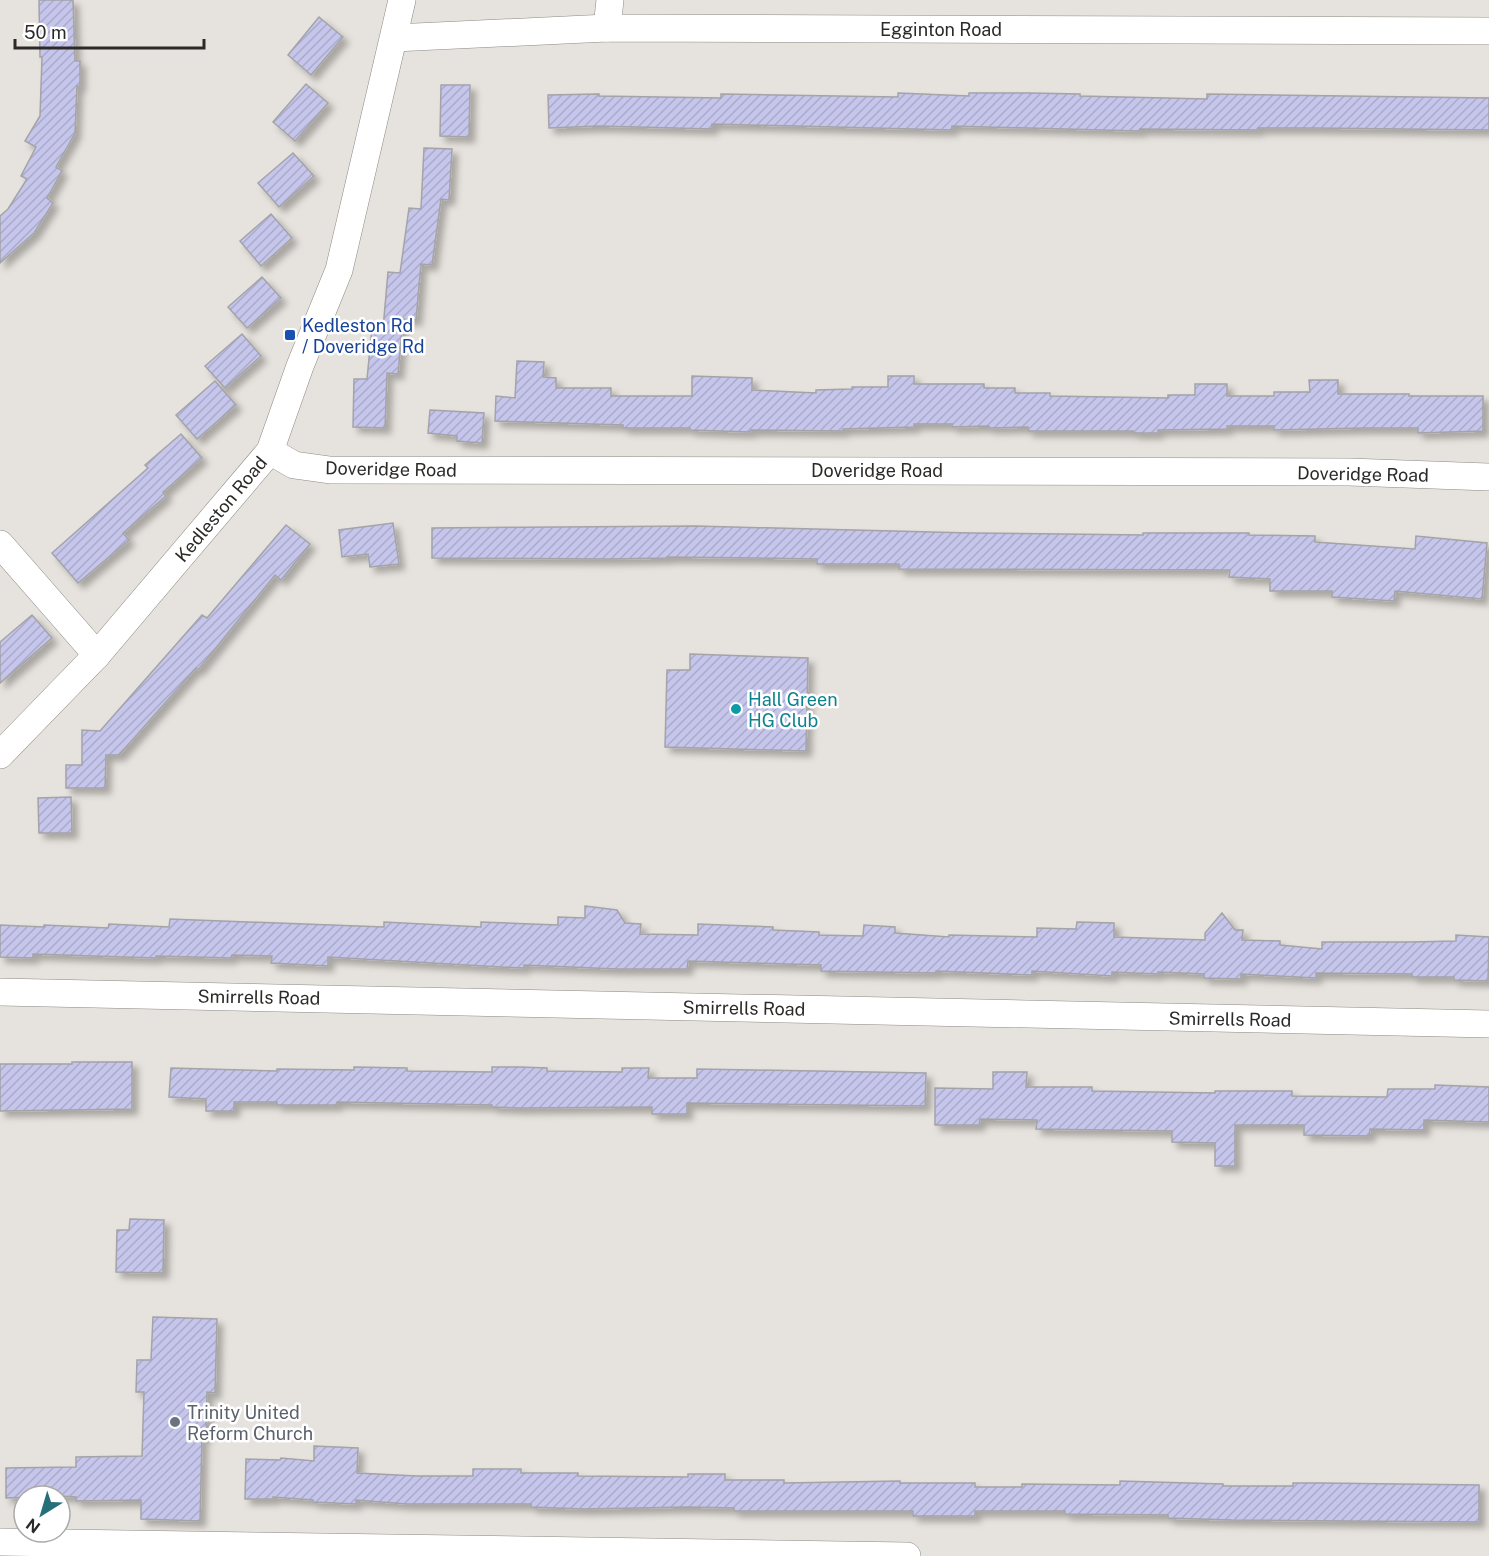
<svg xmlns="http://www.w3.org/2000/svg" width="1489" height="1556" font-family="'Public Sans',sans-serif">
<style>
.building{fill:url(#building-hatch);stroke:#a3a3a8;stroke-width:1.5;filter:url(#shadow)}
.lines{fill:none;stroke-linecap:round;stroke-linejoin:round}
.minor-casing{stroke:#8d8a85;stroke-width:28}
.minor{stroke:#fff;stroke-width:27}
.transit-dot{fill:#1a4fb4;stroke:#fff;stroke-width:2}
.culture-dot{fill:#0f9aa8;stroke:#fff;stroke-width:2}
.worship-dot{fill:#6b7280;stroke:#fff;stroke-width:2}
.labels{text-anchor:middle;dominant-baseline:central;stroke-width:5;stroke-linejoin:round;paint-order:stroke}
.street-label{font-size:18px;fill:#2c2a28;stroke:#fff}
.transit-label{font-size:18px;fill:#164399;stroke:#fff;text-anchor:start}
.culture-label{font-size:18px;fill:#0d838f;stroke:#fff;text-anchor:start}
.worship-label{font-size:18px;fill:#5b616d;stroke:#fff;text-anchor:start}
</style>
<defs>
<pattern id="building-hatch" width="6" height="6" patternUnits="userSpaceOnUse" patternTransform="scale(1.5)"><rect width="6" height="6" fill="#c6c6ec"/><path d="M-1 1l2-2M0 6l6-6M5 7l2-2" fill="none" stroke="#aaaaca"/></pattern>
<filter id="shadow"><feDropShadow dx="5.5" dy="5.5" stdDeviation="3" flood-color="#0004"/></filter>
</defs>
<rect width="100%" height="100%" fill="#e6e2dd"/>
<!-- building -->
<g class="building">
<path d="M 39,0 L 73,0 L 75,61 L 80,61 L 80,86 L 77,86 L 75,133 L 56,167 L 62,171 L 47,198 L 53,203 L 34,233 L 0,263 L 0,216 L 8,209 L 27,179 L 21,176 L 36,147 L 25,141 L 40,116 L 42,57 L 40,57 Z"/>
<path d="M 319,17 L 343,37 L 311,75 L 288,55 Z"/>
<path d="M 306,84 L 328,103 L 295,141 L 273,122 Z"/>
<path d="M 441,85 L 470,85 L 469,137 L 440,136 Z"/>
<path d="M 898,93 L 969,96 L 969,93 L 1029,93 L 1080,94 L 1080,96 L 1207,99 L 1207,94 L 1489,98 L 1489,130 L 1316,128 L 1258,128 L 1258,130 L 1140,129 L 1140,131 L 952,126 L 952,130 L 712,124 L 712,129 L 599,126 L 549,128 L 548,95 L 599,94 L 599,96 L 721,98 L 721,94 L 898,97 Z"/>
<path d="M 424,148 L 452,149 L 449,200 L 441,199 L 432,265 L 421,264 L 416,320 L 403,319 L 398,374 L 387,373 L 385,428 L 353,427 L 354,379 L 367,379 L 372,328 L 383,329 L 388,272 L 400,273 L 409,208 L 421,209 Z"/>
<path d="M 293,153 L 314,176 L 279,207 L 258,183 Z"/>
<path d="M 271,214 L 292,238 L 261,266 L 240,241 Z"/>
<path d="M 262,277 L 281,298 L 247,328 L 228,307 Z"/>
<path d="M 242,334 L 261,356 L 225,388 L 205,366 Z"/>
<path d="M 517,361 L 544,362 L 543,377 L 556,378 L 556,388 L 611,388 L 611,396 L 692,396 L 692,376 L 752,378 L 752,390 L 816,393 L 816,390 L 852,389 L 852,387 L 888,387 L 888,376 L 914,376 L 914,384 L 984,384 L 984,388 L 1015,388 L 1015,393 L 1050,393 L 1050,396 L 1168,398 L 1168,395 L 1195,395 L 1195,384 L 1227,384 L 1227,396 L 1274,396 L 1274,392 L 1310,392 L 1309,380 L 1338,380 L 1338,394 L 1409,394 L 1409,396 L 1483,396 L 1483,431 L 1418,433 L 1418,428 L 1363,428 L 1274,430 L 1274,426 L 1227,426 L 1227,429 L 1158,430 L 1158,433 L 1133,433 L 1133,431 L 1028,431 L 1028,427 L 989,428 L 989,426 L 952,427 L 952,424 L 914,424 L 914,427 L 843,429 L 843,431 L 751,430 L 750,432 L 690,430 L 690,428 L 623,428 L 623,425 L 495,421 L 496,396 L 515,398 Z"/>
<path d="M 215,381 L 236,405 L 197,439 L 176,415 Z"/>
<path d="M 430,410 L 484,413 L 482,443 L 457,441 L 457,436 L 428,433 Z"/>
<path d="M 181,434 L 202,458 L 163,492 L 166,496 L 123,533 L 129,540 L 78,583 L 52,553 L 148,468 L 145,465 Z"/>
<path d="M 393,523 L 399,564 L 370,567 L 368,554 L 342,557 L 339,530 Z"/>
<path d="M 286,525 L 310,544 L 281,580 L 275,575 L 198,670 L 196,668 L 119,755 L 106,755 L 105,788 L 66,788 L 66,765 L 82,765 L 82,730 L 100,731 L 202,615 L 207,618 Z"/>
<path d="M 695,526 L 971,533 L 1143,535 L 1143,533 L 1249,533 L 1249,535 L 1315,536 L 1315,542 L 1415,549 L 1416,536 L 1487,543 L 1482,599 L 1395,591 L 1394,601 L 1332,597 L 1332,591 L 1270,591 L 1270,579 L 1229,577 L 1230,570 L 899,569 L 899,564 L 817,564 L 817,559 L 758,558 L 667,557 L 667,558 L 609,559 L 432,558 L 432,528 Z"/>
<path d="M 32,615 L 52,638 L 0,683 L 0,642 Z"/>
<path d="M 690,654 L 808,658 L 806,751 L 665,747 L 667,670 L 690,670 Z"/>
<path d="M 71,797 L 72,833 L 39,833 L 38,798 Z"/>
<path d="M 585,906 L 617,910 L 625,923 L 641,924 L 640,934 L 698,935 L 698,924 L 773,927 L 773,930 L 819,932 L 819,935 L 863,936 L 864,925 L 895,927 L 895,933 L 949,937 L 949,935 L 1037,937 L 1037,928 L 1076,929 L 1077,922 L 1114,923 L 1114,937 L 1205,940 L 1205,933 L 1222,913 L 1235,930 L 1243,930 L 1242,940 L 1280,941 L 1280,945 L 1322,949 L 1322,942 L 1412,942 L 1456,941 L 1456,935 L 1489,937 L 1488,981 L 1454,980 L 1454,977 L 1412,977 L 1412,974 L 1316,973 L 1316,978 L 1241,974 L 1241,979 L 1204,978 L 1204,974 L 1158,972 L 1158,974 L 1112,972 L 1112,976 L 1032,971 L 1032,975 L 936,971 L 936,973 L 821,971 L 821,965 L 688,961 L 687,969 L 617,969 L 524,965 L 524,968 L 501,967 L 328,957 L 328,966 L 271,963 L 272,956 L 232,955 L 231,958 L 156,956 L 156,958 L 33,954 L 33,958 L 0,957 L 0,925 L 44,927 L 44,925 L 108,928 L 109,924 L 169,927 L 170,919 L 384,927 L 384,922 L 481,927 L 481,922 L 558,925 L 558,917 L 585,918 Z"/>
<path d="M 72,1062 L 132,1062 L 132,1109 L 0,1111 L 0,1064 L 72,1064 Z"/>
<path d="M 354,1067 L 407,1068 L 407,1071 L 492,1072 L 492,1067 L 520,1067 L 547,1068 L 547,1071 L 622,1072 L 622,1068 L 649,1068 L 648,1078 L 697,1078 L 697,1069 L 926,1073 L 925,1106 L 687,1103 L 687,1114 L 652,1114 L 652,1107 L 519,1108 L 492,1107 L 492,1105 L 337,1102 L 337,1105 L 277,1105 L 277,1102 L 234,1102 L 234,1111 L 206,1111 L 206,1099 L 169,1097 L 171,1068 L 277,1071 L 277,1069 L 354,1070 Z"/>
<path d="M 993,1072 L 1027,1072 L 1026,1087 L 1092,1087 L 1092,1091 L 1215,1093 L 1215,1091 L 1292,1091 L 1292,1096 L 1387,1097 L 1388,1089 L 1435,1089 L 1435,1085 L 1489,1087 L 1489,1122 L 1424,1120 L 1424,1130 L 1370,1129 L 1369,1136 L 1304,1135 L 1304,1125 L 1235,1125 L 1235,1166 L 1215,1166 L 1215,1143 L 1172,1142 L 1172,1131 L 1036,1129 L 1037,1120 L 980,1119 L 979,1125 L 935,1125 L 935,1088 L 993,1089 Z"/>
<path d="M 130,1219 L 164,1220 L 163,1273 L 116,1272 L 117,1230 L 129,1230 Z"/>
<path d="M 153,1317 L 217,1319 L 215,1393 L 207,1392 L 206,1436 L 202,1436 L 200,1521 L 141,1519 L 141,1500 L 76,1501 L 76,1497 L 60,1496 L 6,1498 L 6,1468 L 76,1467 L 76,1457 L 142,1456 L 144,1392 L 136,1392 L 137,1360 L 151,1360 Z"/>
<path d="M 314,1446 L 358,1448 L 357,1473 L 417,1476 L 473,1476 L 473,1469 L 521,1469 L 521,1473 L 578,1473 L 578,1476 L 688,1477 L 688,1474 L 725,1474 L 725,1480 L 784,1480 L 784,1483 L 900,1481 L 900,1483 L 975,1483 L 975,1487 L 1022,1487 L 1022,1484 L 1120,1485 L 1120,1481 L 1223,1484 L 1223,1486 L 1293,1486 L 1293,1483 L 1321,1483 L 1479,1485 L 1479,1522 L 1232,1520 L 1168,1518 L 1168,1515 L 1065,1514 L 1065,1511 L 975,1511 L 975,1516 L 913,1516 L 913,1511 L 734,1511 L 734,1508 L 688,1507 L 584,1509 L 531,1507 L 531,1504 L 407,1504 L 356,1500 L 356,1504 L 313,1502 L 313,1500 L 273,1497 L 273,1499 L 245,1499 L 246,1459 L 280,1460 L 281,1458 L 314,1461 Z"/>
</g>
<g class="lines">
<defs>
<g id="minor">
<path d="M 607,28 L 610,0"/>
<path d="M 394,38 L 607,28 L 1489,31"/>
<path d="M 270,451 L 294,465 L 330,470 L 1349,472 L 1489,477"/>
<path d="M 0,544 L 97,655"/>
<path d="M 0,755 L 97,655 L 270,451 L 300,366 L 339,270 L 402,0"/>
<path d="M 0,992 L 1489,1024"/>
<path d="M 0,1542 L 907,1556"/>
</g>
</defs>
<!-- minor casing -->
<use href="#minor" class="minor-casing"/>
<!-- minor -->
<use href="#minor" class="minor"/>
</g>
<!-- markers -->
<rect class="transit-dot" x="284" y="329" width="12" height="12" rx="3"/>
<circle class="culture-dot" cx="736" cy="709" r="6"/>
<circle class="worship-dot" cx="175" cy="1422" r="6"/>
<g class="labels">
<!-- street labels -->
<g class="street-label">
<text x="941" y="29">Egginton Road</text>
<text transform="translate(391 469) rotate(1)">Doveridge Road</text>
<text x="877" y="470">Doveridge Road</text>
<text transform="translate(1363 474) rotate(1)">Doveridge Road</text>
<text transform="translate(221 509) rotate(-50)">Kedleston Road</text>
<text transform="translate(259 997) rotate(1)">Smirrells Road</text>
<text transform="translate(744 1008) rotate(1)">Smirrells Road</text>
<text transform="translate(1230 1019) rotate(1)">Smirrells Road</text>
</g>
<!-- transit labels -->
<g class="transit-label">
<text x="302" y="325">Kedleston Rd<tspan x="302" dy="21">/ Doveridge Rd</tspan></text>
</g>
<!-- culture labels -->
<g class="culture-label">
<text x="748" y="699">Hall Green<tspan x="748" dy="21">HG Club</tspan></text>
</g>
<!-- worship labels -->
<g class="worship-label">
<text x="187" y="1412">Trinity United<tspan x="187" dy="21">Reform Church</tspan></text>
</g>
</g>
<!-- north arrow -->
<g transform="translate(42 1514) rotate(217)"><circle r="28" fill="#ffffff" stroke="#abaaa9" stroke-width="1.5"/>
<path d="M0-4.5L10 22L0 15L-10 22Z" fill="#266f79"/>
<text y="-9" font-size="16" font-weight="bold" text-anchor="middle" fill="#2c2a28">N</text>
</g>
<!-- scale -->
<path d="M15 39v9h189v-9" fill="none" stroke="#2c2a28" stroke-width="3"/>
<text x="24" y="39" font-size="18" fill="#2c2a28" stroke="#ffffff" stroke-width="4.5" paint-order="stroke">50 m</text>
</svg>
